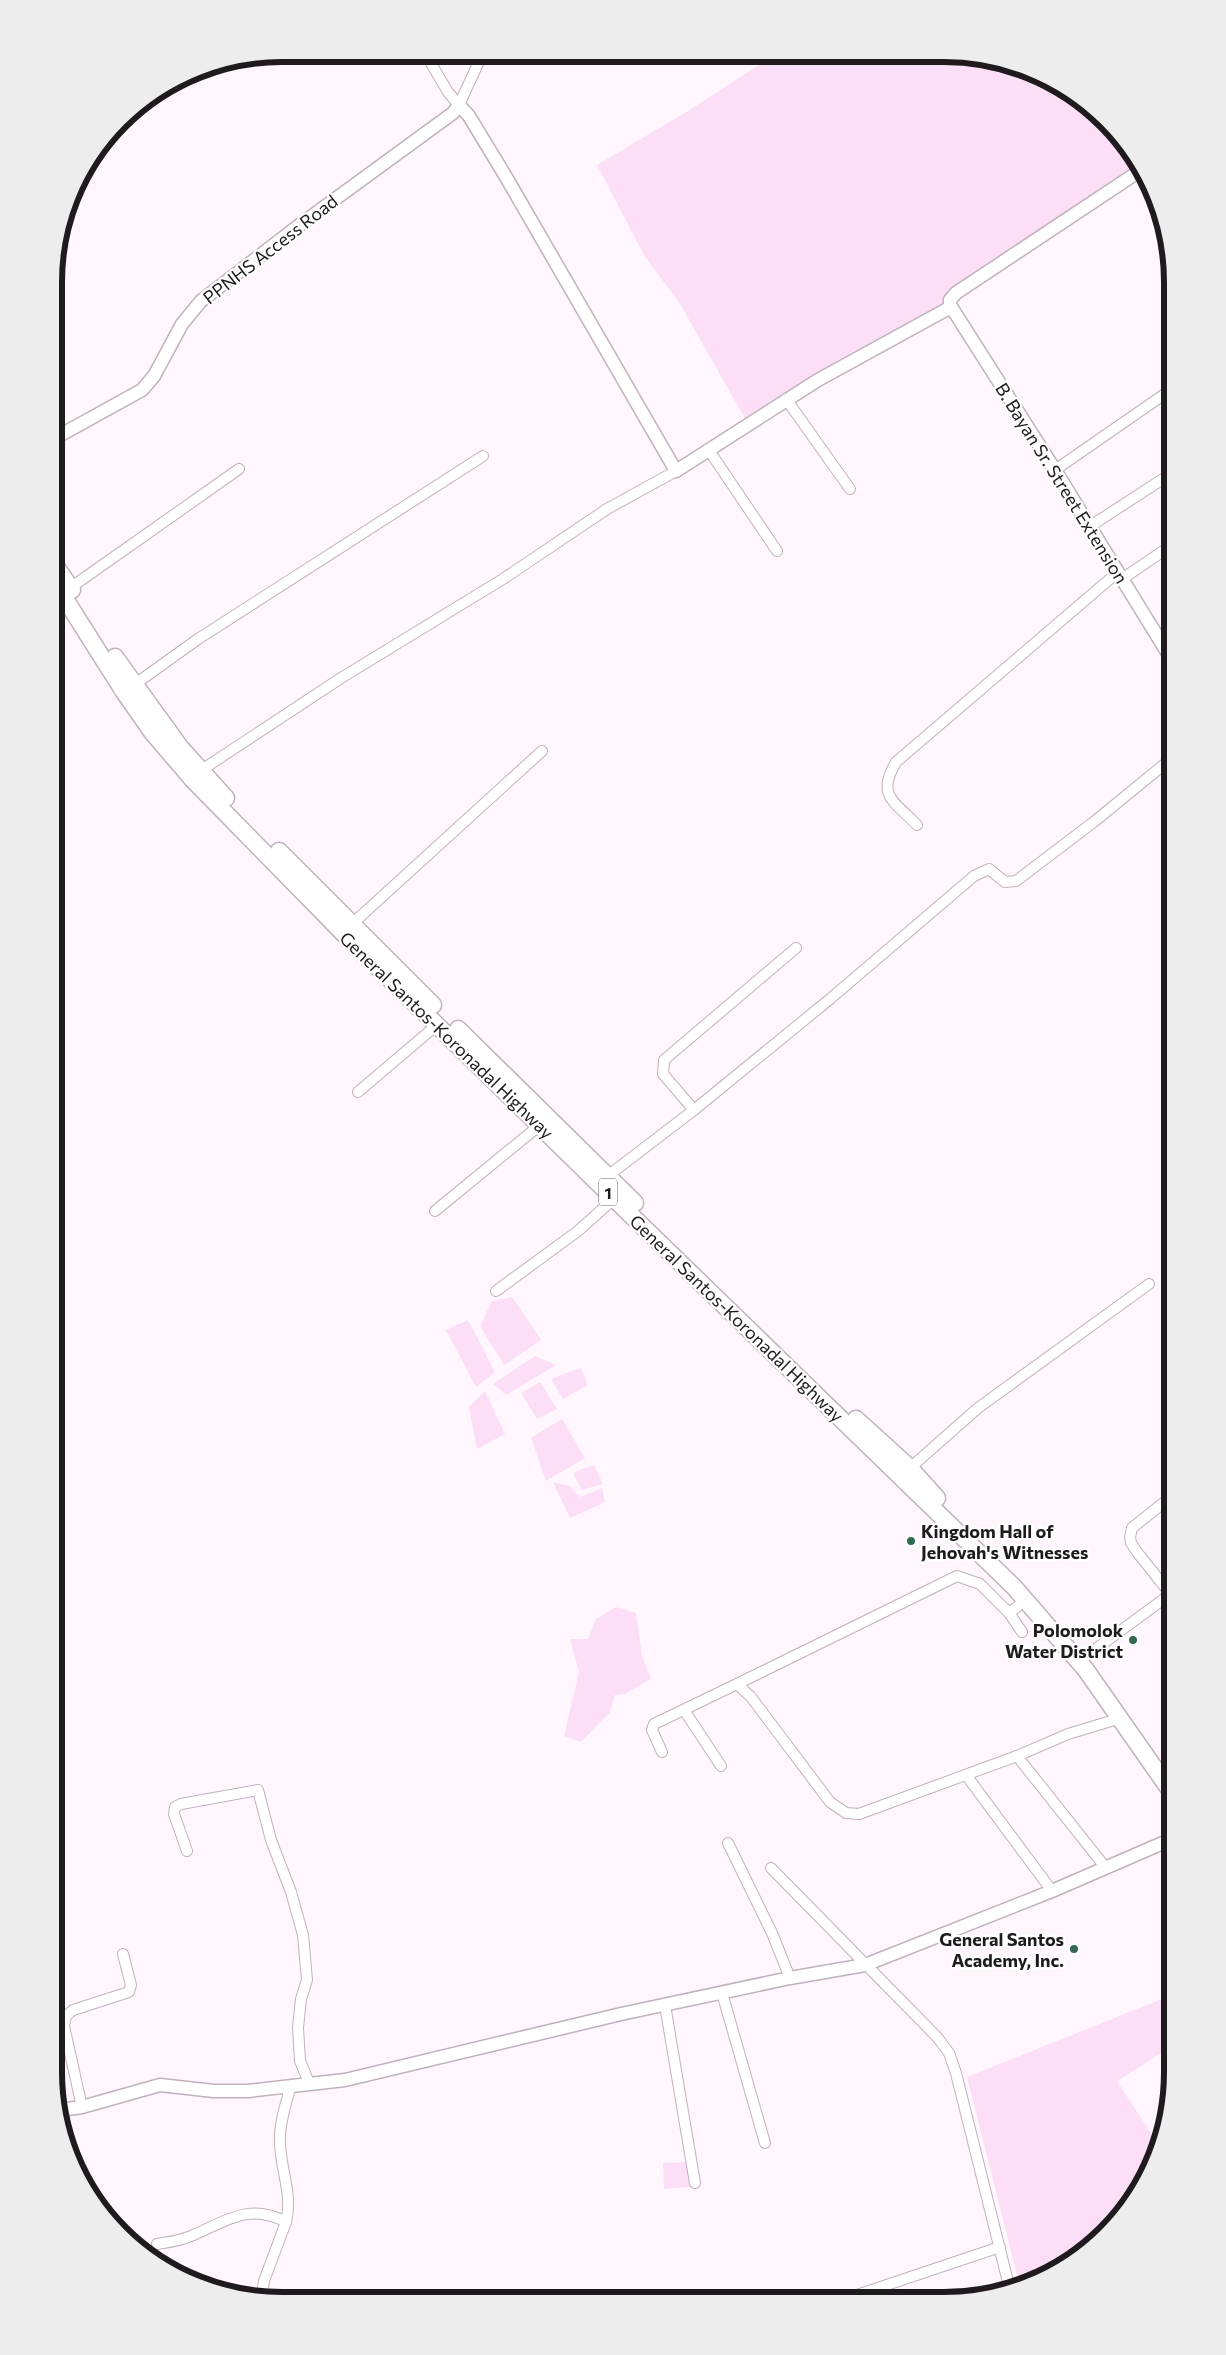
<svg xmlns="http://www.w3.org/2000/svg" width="1226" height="2355" font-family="Commissioner,sans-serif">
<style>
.green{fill:#fcdef7}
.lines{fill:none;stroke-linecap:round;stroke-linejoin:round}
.minor-casing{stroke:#bfb2bd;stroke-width:12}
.tertiary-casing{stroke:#bfb2bd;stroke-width:15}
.trunk-casing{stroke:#bfb2bd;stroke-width:19}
.minor{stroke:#fff;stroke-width:10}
.tertiary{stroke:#fff;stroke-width:12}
.trunk{stroke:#fff;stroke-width:16}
.poi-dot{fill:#336950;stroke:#fff;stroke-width:2}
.labels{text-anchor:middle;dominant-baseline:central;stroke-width:4.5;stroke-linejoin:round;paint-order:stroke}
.shield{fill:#fff;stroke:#625f61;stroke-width:1}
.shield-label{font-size:16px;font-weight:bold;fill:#1e1a1d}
.street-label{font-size:18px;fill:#1e1a1d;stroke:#fff}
.poi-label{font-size:18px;font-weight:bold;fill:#1e1a1d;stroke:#fff;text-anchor:end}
.rim{fill:none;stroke:#1e1a1d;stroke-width:6}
</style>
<rect width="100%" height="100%" fill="#fff7fd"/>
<!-- green -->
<g class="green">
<path d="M 771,57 L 988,58 L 1044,77 L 1094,110 L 1134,156 L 1137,163 L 947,292 L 942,305 L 746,420 L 680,304 L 644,255 L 597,165 L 688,111 Z"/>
<path d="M 512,1297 L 541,1340 L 504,1365 L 480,1326 L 492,1301 Z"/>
<path d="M 468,1320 L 495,1372 L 476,1387 L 446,1330 Z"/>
<path d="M 535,1356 L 556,1365 L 506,1395 L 493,1384 Z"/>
<path d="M 581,1368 L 588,1385 L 563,1399 L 551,1379 Z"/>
<path d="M 540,1382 L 557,1409 L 537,1419 L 521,1393 Z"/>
<path d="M 485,1391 L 505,1434 L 477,1449 L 469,1407 Z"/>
<path d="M 562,1419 L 585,1458 L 546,1481 L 531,1438 Z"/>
<path d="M 594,1465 L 603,1484 L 582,1490 L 573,1473 Z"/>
<path d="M 553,1482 L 570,1486 L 580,1497 L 602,1488 L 605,1502 L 570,1518 Z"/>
<path d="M 616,1607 L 636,1613 L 642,1656 L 651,1679 L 625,1694 L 615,1695 L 610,1712 L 581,1742 L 564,1736 L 579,1672 L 570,1639 L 588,1639 L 596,1619 Z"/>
<path d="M 1172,1995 L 1172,2046 L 1117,2081 L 1158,2144 C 1148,2188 1107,2235 1071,2262 C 1057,2273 1036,2279 1020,2287 L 967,2077 Z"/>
<path d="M 688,2162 L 690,2187 L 664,2189 L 663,2163 Z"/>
</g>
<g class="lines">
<defs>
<g id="minor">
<path d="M 426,55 L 448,92 L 459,105 L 482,55"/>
<path d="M 786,399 L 850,489"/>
<path d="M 708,449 L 777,551"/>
<path d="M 1055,470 L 1172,389"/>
<path d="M 1089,527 L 1172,473"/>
<path d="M 1122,579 L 1172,545"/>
<path d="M 70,588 L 239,469"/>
<path d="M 131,687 L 198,639 L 483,456"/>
<path d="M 200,771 L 341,678 L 503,579 L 607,509 L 676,471"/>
<path d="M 917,825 C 894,801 876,796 896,762 L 1118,572"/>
<path d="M 352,924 L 542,751"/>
<path d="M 358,1092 L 438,1024"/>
<path d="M 694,1110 L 663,1074 L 664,1060 L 796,948"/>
<path d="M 605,1178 L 694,1110 L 830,999 L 974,876 L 989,869 L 1005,882 L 1016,881 L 1095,821 L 1172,758"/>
<path d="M 435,1211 L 540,1125"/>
<path d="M 496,1291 L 578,1231 L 617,1196"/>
<path d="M 910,1468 L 978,1408 L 1149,1284"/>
<path d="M 1172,1596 L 1137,1552 L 1131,1543 L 1130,1537 L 1132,1528 L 1172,1496"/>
<path d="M 1009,1613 L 1022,1632"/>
<path d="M 1078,1662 L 1172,1593"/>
<path d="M 737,1684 L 957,1576 L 980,1584 L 1009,1613 L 1026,1600"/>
<path d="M 684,1710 L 721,1766"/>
<path d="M 662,1752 L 652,1730 L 654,1724 L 737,1684 L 751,1697 L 830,1802 L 846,1813 L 859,1814 L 1017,1756"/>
<path d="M 966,1775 L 1052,1891"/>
<path d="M 728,1843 L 772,1933 L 790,1978"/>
<path d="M 187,1851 L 174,1814 L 175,1807 L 181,1804 L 258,1790 L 271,1840 L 291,1892 L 303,1935 L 307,1980 L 301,1999 L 298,2028 L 300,2061 L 310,2085"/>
<path d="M 771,1868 L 937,2037 L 949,2053 L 956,2073 L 1010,2290"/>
<path d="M 1106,1868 L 1017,1756 L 1068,1734 L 1121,1718"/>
<path d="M 722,1993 L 765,2143"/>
<path d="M 665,2005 L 695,2183"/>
<path d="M 82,2107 L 64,2026 L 66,2016 L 73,2010 L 129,1992 L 131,1985 L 123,1954"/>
<path d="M 157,2244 C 169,2242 180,2241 191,2236 C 225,2222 248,2202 286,2222 C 293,2192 280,2170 280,2141 C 279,2123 286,2105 290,2088"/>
<path d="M 261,2299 L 264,2281 L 286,2222"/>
<path d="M 839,2301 L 1000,2247"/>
</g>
<g id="tertiary">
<path d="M 1141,170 L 956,293 L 950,300 L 950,305 L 1055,470 L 1172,660"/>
<path d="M 55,438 L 142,390 L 154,376 L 182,324 L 201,301 L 301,224 L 453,113 L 459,105 L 469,116 L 506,177 L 676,471 L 818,380 L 951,307"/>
<path d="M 60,2110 L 82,2107 L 160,2085 L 214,2091 L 248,2091 L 345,2080 L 621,2014 L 790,1978 L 865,1965 L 1052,1891 L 1172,1839"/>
</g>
<g id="trunk">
<path d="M 55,565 L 72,590"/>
<path d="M 55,583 L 124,692 L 152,732 L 193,780 L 345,935 L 600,1185 L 1014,1587 L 1086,1670 L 1172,1793"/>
<path d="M 115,657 L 180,747 L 226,798"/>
<path d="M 279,851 L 433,1005"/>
<path d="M 458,1029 L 635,1203"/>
<path d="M 856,1419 L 910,1468 L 937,1498"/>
</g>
</defs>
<!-- minor casing -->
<use href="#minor" class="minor-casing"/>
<!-- tertiary casing -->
<use href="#tertiary" class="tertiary-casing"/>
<!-- trunk casing -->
<use href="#trunk" class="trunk-casing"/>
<!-- minor -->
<use href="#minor" class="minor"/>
<!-- tertiary -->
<use href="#tertiary" class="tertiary"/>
<!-- trunk -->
<use href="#trunk" class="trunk"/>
</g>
<!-- markers -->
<g class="poi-dot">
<circle cx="911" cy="1541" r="5"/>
<circle cx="1133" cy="1640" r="5"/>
<circle cx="1074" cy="1949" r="5"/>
</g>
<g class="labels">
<!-- shield labels -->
<rect class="shield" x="599" y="1178.5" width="18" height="27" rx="4"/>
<g class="shield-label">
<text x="608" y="1192">1</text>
</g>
<!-- street labels -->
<g class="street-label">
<text transform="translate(270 249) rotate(-38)">PPNHS Access Road</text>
<text transform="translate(1062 483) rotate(58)">B. Bayan Sr. Street Extension</text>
<text transform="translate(447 1035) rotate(44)">General Santos-Koronadal Highway</text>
<text transform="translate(737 1318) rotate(44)">General Santos-Koronadal Highway</text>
</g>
<!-- poi labels -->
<g class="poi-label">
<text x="921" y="1531" text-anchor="start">Kingdom Hall of<tspan x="921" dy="21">Jehovah's Witnesses</tspan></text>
<text x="1123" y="1630">Polomolok<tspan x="1123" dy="21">Water District</tspan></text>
<text x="1064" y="1939">General Santos<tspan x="1064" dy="21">Academy, Inc.</tspan></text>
</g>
</g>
<!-- crop -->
<path d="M0 0H1226V2355H0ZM282 62H944A220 220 0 0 1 1164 282V2072A220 220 0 0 1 944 2292H282A220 220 0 0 1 62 2072V282A220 220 0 0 1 282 62Z" fill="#ededed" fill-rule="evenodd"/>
<path class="rim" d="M282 62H944A220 220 0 0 1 1164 282V2072A220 220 0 0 1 944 2292H282A220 220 0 0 1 62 2072V282A220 220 0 0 1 282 62Z"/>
</svg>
